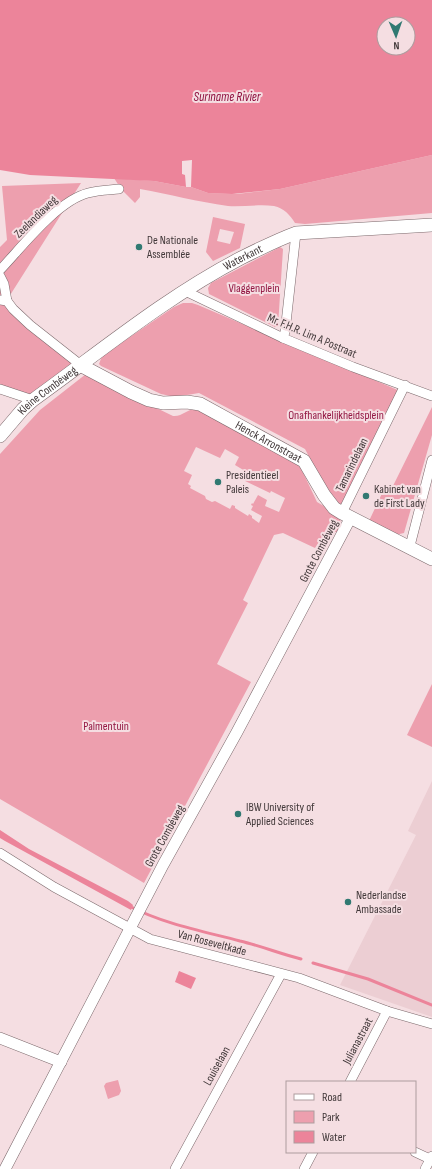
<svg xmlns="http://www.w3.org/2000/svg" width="432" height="1169" font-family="'Sofia Sans Condensed',sans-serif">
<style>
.built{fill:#ecced3}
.green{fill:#ed9fae;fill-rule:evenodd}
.water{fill:#ec849a;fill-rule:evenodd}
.pier{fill:#f5dee2}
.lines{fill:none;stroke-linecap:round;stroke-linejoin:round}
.stream{stroke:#ec849a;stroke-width:3}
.minor-casing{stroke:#7c696c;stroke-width:10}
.tertiary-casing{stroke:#7c696c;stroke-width:12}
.secondary-casing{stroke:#7c696c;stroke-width:14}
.minor{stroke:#fff;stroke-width:9}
.tertiary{stroke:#fff;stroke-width:11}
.secondary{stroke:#fff;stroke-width:13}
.poi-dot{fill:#317972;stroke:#f5dee2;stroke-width:1.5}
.labels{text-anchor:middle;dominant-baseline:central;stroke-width:4;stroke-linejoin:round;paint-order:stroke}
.street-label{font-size:12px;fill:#413839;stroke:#f5dee2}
.poi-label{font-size:12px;fill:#413839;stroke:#f5dee2;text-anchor:start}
.park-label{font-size:12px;fill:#931743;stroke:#f5dee2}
.water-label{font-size:13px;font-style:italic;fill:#8e103f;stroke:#f5dee2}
</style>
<rect width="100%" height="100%" fill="#f5dee2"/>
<!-- built -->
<path class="built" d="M 432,781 L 432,1017 L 340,985 L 416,835 L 408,831 Z"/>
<!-- green -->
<g class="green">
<path d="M 432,155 L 432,213 L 305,224 L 295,223 C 290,215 284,208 274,206 C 259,204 243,207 228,206 C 198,202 169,194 140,189 L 140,197 L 135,203 L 121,189 L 114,178 L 154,181 L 186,187 L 191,187 L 208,193 L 237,194 L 280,189 Z"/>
<path d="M 81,183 L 7,300 L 82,366 L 33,400 L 0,390 L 0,247 L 7,240 L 2,186 Z"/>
<path d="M 213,217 L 245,224 L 240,248 L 213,261 L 206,252 ZM 220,229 L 234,232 L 230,244 L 217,241 Z"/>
<path d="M 280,247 L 283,249 L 278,326 L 275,327 L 209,294 L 208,288 L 211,283 Z"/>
<path d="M 183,303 L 192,303 L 198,305 L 400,391 L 341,507 L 327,491 L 305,449 L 199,393 L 175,397 L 161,394 L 101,366 L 99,364 L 102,356 L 174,307 Z"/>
<path d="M 86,374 L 173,416 C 182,417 187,409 196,409 L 294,460 L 300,466 L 317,502 L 339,515 L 341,524 L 337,532 L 326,531 L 315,548 L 283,533 L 274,535 L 243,600 L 248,603 L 217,664 L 251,682 L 144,883 L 0,799 L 0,454 L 40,410 ZM 196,447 L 220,458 L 225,449 L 239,457 L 235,465 L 245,471 L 241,479 L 270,493 L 271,491 L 285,498 L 279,512 L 265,506 L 267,500 L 258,495 L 253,504 L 252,503 L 251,505 L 253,506 L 251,510 L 262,516 L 259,523 L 252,518 L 252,516 L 249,514 L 248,516 L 235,508 L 235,506 L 232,505 L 230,509 L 215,501 L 212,502 L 206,499 L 205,496 L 190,488 L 191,486 L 188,484 L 192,475 L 184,471 Z"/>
<path d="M 432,407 L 432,435 L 404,533 L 395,535 L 369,521 L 385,487 L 391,490 Z"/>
<path d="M 432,684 L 432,747 L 407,735 Z"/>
<path d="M 118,1080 L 121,1091 L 119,1095 L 108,1099 L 104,1086 L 106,1083 Z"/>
</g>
<!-- water -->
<g class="water">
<path d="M 0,0 L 432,0 L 432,155 L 280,189 L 232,194 L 208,193 L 191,187 L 186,187 L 154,181 L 30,175 L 0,170 ZM 384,24 L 408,24 L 408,48 L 384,48 Z"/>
<path d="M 0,830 L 29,849 L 128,901 L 133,905 L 131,910 L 5,841 L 0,838 Z"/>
<path d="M 179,971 L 196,978 L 191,989 L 175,982 Z"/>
</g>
<!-- pier -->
<path class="pier" d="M 192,160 L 191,187 L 186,187 L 185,175 L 182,174 L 182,161 Z"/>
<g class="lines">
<!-- stream -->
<g class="stream">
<path d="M 129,906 C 164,924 202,931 240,941 C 261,946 281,954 301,959"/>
<path d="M 313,963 L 368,979 L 432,1005"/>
</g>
<defs>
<g id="minor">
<path d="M 0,270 C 22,247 57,201 88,193 C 98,190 109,190 119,189"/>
<path d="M 0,276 L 4,284 L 7,301"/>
<path d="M 185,291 L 283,338 L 353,367 L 432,396"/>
<path d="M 0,300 L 7,301 L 13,309 L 30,325 L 82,366"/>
<path d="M 283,338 L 285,332 L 296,233"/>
<path d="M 0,389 L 33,400"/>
<path d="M 342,513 L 405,385"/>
<path d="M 410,546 L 432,460"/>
<path d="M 0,853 L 54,887 L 150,939 L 299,978 L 387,1011 L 432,1024"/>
<path d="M 350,1082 L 387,1011"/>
<path d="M 415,1152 L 432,1160"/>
<path d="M 175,1169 L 281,974"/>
<path d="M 304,1169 L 313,1152"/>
<path d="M 425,1169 L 432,1156"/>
</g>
<g id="tertiary">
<path d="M 0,1038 L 61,1062"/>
<path d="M 5,1169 L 163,865 L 237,732 L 351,517"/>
</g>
<g id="secondary">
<path id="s1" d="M 82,366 L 131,392 L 149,400 L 163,403 L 187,402 L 200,404 L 304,461 L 324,495 L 334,508 L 342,513 L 432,559"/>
<path id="s2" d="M 0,436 L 23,409 L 33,400 C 101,351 166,297 241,258 C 259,249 277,240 296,233 L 432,225"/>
</g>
</defs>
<!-- minor casing -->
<use href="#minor" class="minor-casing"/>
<!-- tertiary casing -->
<use href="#tertiary" class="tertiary-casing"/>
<!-- secondary casing -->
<use href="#secondary" class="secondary-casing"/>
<!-- minor -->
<use href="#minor" class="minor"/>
<!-- tertiary -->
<use href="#tertiary" class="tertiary"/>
<!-- secondary -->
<use href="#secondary" class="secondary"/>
</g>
<!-- markers -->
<g class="poi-dot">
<circle cx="139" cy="247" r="4"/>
<circle cx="218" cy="482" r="4"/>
<circle cx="366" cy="496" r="4"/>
<circle cx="238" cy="814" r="4"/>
<circle cx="348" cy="902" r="4"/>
</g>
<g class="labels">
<!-- street labels -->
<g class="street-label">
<text transform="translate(36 217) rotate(-44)">Zeelandiaweg</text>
<text stroke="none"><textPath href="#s2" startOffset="303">Waterkant</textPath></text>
<text transform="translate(312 336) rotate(23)">Mr. F.H.R. Lim A Postraat</text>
<text stroke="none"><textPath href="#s2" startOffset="66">Kleine Combéweg</textPath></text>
<text stroke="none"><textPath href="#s1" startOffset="205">Henck Arronstraat</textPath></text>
<text transform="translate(352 465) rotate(-64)">Tamarindelaan</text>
<text transform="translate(319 551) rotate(-62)">Grote Combéweg</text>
<text transform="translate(165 836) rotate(-61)">Grote Combéweg</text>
<text transform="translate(212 943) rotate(15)">Van Roseveltkade</text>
<text transform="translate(358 1041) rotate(-62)">Julianastraat</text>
<text transform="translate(217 1066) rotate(-61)">Louiselaan</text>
</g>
<!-- poi labels -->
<g class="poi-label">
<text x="147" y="240">De Nationale<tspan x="147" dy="14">Assemblée</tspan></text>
<text x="226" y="475">Presidentieel<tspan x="226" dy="14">Paleis</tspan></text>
<text x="374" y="489">Kabinet van<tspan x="374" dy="14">de First Lady</tspan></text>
<text x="246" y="807">IBW University of<tspan x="246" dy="14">Applied Sciences</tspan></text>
<text x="356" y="895">Nederlandse<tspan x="356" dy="14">Ambassade</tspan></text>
</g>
<!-- park labels -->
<g class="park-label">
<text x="254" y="288">Vlaggenplein</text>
<text x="336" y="415">Onafhankelijkheidsplein</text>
<text x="106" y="726">Palmentuin</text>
</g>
<!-- water labels -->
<g class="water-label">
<text x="227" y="97">Suriname Rivier</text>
</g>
</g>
<!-- legend -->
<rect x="286" y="1081" width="130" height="72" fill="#f5dee2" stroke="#ad9c9e"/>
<rect x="294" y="1094" width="20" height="6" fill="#ffffff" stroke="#ad9c9e"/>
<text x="322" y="1101" font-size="12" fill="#413839">Road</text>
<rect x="294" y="1111" width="20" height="12" fill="#ed9fae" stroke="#ad9c9e"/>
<text x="322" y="1121" font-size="12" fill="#413839">Park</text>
<rect x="294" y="1131" width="20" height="12" fill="#ec849a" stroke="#ad9c9e"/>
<text x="322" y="1141" font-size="12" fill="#413839">Water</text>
<!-- north arrow -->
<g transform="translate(396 36) rotate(178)"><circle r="19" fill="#f5dee2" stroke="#ad9c9e"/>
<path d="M0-3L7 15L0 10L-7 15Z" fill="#317972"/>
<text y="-6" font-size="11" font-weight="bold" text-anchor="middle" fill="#413839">N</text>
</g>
</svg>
